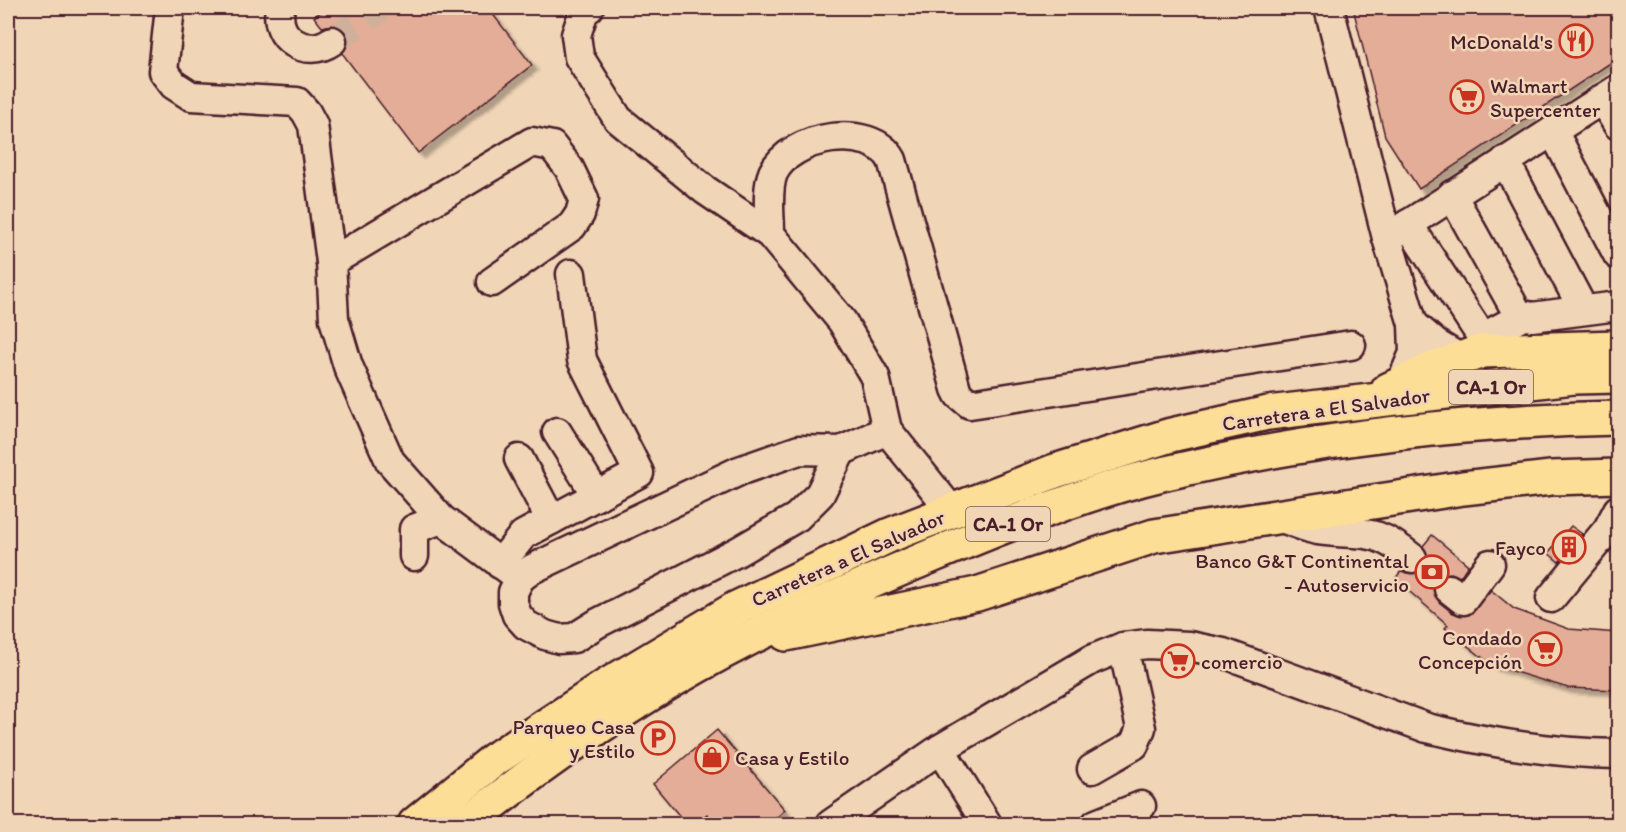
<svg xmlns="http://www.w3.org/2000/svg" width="1626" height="832" font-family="Itim,sans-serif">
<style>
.building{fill:#e3ad97;stroke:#4a1f2b;stroke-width:1.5;filter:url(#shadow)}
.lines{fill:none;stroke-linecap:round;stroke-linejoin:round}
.minor-tunnel{stroke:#cfb19b;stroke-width:28;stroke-dasharray:28 14;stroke-linecap:butt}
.minor-casing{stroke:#4a1f2b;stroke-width:33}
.highway-casing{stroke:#4a1f2b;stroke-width:38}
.minor{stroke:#f0d5b7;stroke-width:28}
.highway{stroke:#fdde96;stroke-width:33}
.labels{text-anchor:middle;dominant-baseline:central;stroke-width:5;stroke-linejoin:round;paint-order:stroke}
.shield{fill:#f0d5b7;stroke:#7c5655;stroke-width:1.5}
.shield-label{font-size:20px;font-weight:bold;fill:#4a1f2b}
.poi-label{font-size:21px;fill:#4a1f2b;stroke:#f0d5b7;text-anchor:end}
.street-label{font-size:21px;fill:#4a1f2b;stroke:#f0d5b7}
</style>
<defs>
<filter id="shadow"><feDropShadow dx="5.5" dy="5.5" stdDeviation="1.5" flood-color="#0004"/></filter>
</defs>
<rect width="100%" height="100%" fill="#f0d5b7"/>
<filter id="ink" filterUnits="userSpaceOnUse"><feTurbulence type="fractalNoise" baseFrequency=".0167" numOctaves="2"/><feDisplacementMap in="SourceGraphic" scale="12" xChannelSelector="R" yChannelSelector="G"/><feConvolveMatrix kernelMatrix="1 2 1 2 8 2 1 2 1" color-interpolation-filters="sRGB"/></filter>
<g filter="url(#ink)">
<!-- building -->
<g class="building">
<path d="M 326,8 L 488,8 L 532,65 L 418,153 L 342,53 L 348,42 L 346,33 L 333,25 L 322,27 L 314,17 Z"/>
<path d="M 1353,8 L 1618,8 L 1618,58 L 1419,189 L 1385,136 Z"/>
<path d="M 1571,526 L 1582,534 L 1559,562 L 1548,553 Z"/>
<path d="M 1432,535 L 1468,565 L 1460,577 L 1451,573 L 1436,578 L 1433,587 L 1439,602 L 1453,613 L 1469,615 L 1491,590 L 1514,609 L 1569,629 L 1618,633 L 1618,690 L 1568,688 L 1492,665 L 1445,628 L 1448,625 L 1395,579 L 1401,571 L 1411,574 L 1425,568 L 1428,559 L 1423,546 Z"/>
<path d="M 717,730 L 785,810 L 768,825 L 716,825 L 707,814 L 694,825 L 687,825 L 653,784 Z"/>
</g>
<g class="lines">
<!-- minor-tunnel -->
<g class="minor-tunnel">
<path d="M 332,41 L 380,8"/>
<path d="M 1412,558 L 1449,589"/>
</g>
<defs>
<g id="minor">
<path d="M 170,8 L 163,71 L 174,85 L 191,96 L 297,102 L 306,112 L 313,125 L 331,262 L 334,319 L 348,366 L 390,461 L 441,519 L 520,578 L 532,569 L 739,471 L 799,450 L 841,451 L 887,430 L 952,511"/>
<path d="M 280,8 C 274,39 306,59 332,41"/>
<path d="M 589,8 L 584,11 L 576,35 L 579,57 L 618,119 L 705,190 L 770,234 L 842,321 L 875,377 L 887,430"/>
<path d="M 1329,8 L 1387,238 L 1413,324 L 1414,353 L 1400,385"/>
<path d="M 1602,99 L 1618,125"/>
<path d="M 1553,131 L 1618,255"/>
<path d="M 1505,161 L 1583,309"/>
<path d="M 1452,195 L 1518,314 L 1532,317 L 1618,306"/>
<path d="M 1408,224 L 1478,331 L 1489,334 L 1523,316"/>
<path d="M 770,234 C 770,216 766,190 773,173 C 791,135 871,122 892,160 L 956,389 L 959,395 L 970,404 L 1351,345"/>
<path d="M 1387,238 L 1618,89"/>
<path d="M 331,262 L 532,142 L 552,146 L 569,168 L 584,199 L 580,214 L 572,226 L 492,282"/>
<path d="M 1413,324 L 1436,344 L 1461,359"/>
<path d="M 557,432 L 597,496"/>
<path d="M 519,459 L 551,520"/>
<path d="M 1277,516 C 1290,521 1304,527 1317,530 C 1364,537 1370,524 1412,558"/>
<path d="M 414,556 L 414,529 L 441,519"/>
<path d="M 500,564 L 523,535 L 639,473 L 582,360 L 571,274"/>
<path d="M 520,578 L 513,592 L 513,603 L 517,615 L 526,625 L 545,635 L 559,639 L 574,638 L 598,623 L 737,552 L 797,517 L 820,494 L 841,451"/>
<path d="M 1449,589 L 1463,600 L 1490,564"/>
<path d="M 1551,598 L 1608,529 L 1618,510"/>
<path d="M 940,749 L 987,824"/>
<path d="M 1092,769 L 1134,745 L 1141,728 L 1123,647"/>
<path d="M 831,824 L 940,749 L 1093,659 L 1123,647 L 1147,644 L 1189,646 L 1223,653 L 1427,728 C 1489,743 1555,753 1618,754"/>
<path d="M 1096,824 L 1141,806"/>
</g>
<g id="highway">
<path d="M 1388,390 L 1428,371 L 1482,351 L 1618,347"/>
<path d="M 786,634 L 977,594 L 1154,536 L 1463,488 L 1551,478 L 1618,476"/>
<path d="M 415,824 L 495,759 L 606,686 L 735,609 L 890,535 L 1055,471 L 1171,435 L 1268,413 L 1574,377 L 1618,376"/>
<path d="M 466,824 C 550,758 646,691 742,642 C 806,610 871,581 936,554 C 1011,523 1086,492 1166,473 C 1315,438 1466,421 1618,418"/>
</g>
</defs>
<!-- minor casing -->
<use href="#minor" class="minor-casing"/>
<!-- highway casing -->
<use href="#highway" class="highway-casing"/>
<!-- minor -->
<use href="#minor" class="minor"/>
<!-- highway -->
<use href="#highway" class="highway"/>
</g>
</g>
<!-- icons -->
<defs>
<symbol id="restaurant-ring" viewBox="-11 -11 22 22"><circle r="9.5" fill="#f0d5b7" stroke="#c8321e" stroke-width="1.5"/><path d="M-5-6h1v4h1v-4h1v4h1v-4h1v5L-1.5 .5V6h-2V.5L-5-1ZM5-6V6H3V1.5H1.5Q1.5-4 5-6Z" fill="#c8321e"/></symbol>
<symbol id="supermarket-ring" viewBox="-11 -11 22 22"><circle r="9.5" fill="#f0d5b7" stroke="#c8321e" stroke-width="1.5"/><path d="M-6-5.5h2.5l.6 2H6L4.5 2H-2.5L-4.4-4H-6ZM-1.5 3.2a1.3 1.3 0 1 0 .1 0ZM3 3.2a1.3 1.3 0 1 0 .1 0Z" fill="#c8321e"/></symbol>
<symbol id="building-ring" viewBox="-11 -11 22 22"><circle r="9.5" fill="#f0d5b7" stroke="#c8321e" stroke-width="1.5"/><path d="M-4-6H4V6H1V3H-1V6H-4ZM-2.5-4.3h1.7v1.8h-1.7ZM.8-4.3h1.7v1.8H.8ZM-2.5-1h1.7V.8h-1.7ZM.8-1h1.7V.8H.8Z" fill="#c8321e"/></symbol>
<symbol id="bank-ring" viewBox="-11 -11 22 22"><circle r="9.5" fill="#f0d5b7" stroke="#c8321e" stroke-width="1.5"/><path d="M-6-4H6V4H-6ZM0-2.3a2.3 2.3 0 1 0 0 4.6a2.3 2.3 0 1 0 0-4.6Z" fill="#c8321e"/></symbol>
<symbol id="parking-ring" viewBox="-11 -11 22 22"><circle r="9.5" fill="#f0d5b7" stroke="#c8321e" stroke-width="1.5"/><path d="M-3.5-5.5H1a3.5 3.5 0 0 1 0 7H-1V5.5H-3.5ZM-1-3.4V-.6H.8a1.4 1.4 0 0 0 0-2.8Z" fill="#c8321e"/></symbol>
<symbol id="shop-ring" viewBox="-11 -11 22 22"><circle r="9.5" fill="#f0d5b7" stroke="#c8321e" stroke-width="1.5"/><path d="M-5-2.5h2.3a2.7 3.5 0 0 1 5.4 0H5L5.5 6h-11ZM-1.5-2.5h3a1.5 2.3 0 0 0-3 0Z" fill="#c8321e"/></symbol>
</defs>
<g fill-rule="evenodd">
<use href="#restaurant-ring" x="1557" y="22" width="38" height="38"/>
<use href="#supermarket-ring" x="1448" y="78" width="38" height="38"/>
<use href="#building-ring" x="1550" y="528" width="38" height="38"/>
<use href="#bank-ring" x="1413" y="553" width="38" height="38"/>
<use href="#supermarket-ring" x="1526" y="630" width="38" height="38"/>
<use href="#supermarket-ring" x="1159" y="642" width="38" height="38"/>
<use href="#parking-ring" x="639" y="719" width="38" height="38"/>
<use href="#shop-ring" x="693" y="738" width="38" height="38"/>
</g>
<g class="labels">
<!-- shield labels -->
<g class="shield">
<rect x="1449" y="370" width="84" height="34" rx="4.5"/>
<rect x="966" y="507" width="84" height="34" rx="4.5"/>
</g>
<g class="shield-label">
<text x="1491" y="387">CA-1 Or</text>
<text x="1008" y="524">CA-1 Or</text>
</g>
<!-- poi labels -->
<g class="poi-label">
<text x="1553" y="41">McDonald's</text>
<text x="1490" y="85" text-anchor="start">Walmart<tspan x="1490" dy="24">Supercenter</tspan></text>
<text x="1546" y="547">Fayco</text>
<text x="1409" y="560">Banco G&amp;T Continental<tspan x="1409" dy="24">- Autoservicio</tspan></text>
<text x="1522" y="637">Condado<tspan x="1522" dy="24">Concepción</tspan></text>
<text x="1201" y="661" text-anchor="start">comercio</text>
<text x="635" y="726">Parqueo Casa<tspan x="635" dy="24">y Estilo</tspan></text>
<text x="735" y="757" text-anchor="start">Casa y Estilo</text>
</g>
<!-- street labels -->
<g class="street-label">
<text transform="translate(1326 409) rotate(-8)">Carretera a El Salvador</text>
<text transform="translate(848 558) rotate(-24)">Carretera a El Salvador</text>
</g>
</g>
<!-- margin -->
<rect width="1626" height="832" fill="none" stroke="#f0d5b7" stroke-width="30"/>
<rect x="15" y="15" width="1596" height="802" fill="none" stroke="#4a1f2b" stroke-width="2" filter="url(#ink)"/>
</svg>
